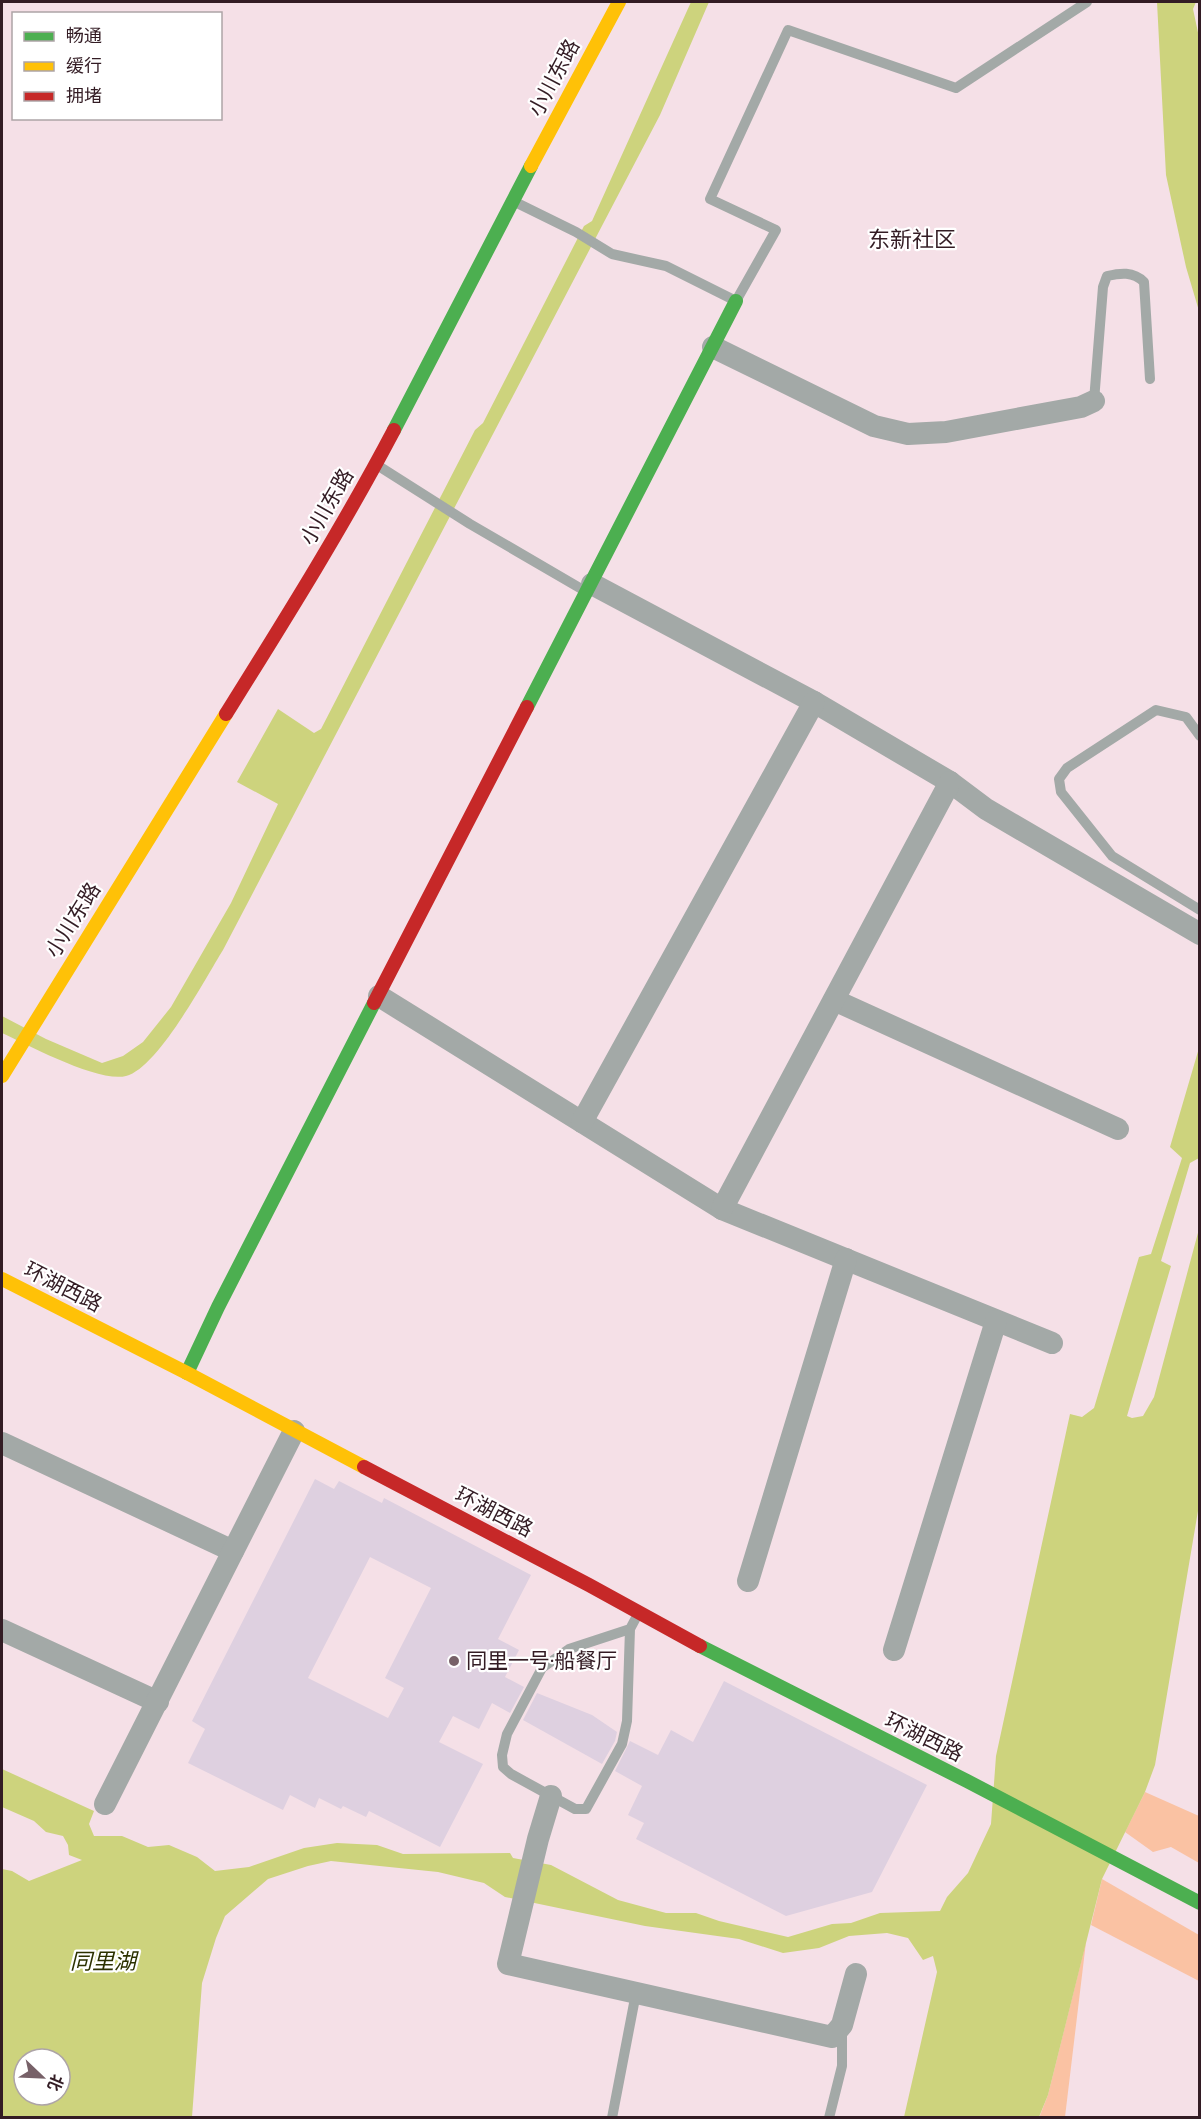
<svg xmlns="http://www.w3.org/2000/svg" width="1201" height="2119" font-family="'DM Sans','Noto Sans SC',sans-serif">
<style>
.green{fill:#fac2a3}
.water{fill:#cdd37d;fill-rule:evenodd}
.building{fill:#ded0e0;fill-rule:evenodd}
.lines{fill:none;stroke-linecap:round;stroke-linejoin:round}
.lane{stroke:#a3a9a7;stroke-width:10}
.street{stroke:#a3a9a7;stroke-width:22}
.fast{stroke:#4caf50;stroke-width:14}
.slow{stroke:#ffc107;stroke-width:14}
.jam{stroke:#c62828;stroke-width:14}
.poi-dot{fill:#776168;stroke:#fff;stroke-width:2}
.labels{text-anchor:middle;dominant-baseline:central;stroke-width:4.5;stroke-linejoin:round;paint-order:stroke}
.street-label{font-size:21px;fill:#331c24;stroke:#fff}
.poi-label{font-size:21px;fill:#331c24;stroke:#fff;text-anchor:start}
.neighbourhood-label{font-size:22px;fill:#331c24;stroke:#fff}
.water-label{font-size:22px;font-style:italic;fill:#2c3100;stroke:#fff}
</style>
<rect width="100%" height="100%" fill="#f5e0e7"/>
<!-- green -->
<g class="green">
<path d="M 1145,1792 L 1199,1816 L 1199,1863 L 1171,1847 L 1153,1852 L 1125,1832 Z"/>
<path d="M 1102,1879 L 1199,1935 L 1199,1981 L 1091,1925 Z"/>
<path d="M 1086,1942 L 1065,2117 L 1039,2118 L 1048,2095 Z"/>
</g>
<!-- water -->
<g class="water">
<path d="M 691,2 L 709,2 L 660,115 L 223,950 C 205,979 158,1068 126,1076 C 99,1083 28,1045 2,1033 L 2,1016 L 46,1039 L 102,1063 L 123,1056 L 143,1042 L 171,1007 L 231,903 L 278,804 L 237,782 L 278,709 L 314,733 L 321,729 L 475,430 L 483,423 L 584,226 L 592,221 Z"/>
<path d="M 1157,2 L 1196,2 L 1193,9 L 1200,42 L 1199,311 L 1186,267 L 1166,175 Z"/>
<path d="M 1199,1048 L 1199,1158 L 1190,1163 L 1161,1261 L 1171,1266 L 1127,1416 L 1132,1418 L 1143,1416 L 1154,1397 L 1199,1229 L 1199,1505 L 1155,1765 L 1145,1792 L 1102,1879 L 1048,2095 L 1039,2117 L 904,2117 L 937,1972 L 933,1956 L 923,1960 L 908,1938 L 887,1933 L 849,1936 L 819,1948 L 783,1953 L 739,1939 L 645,1926 L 505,1897 L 484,1883 L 438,1872 L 331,1861 L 308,1866 L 268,1879 L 225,1916 L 216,1938 L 202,1983 L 192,2117 L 2,2117 L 2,1869 L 12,1871 L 29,1881 L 82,1860 L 69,1855 L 68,1845 L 63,1836 L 46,1832 L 34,1821 L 2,1807 L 2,1769 L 94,1811 L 89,1824 L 94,1836 L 122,1836 L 148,1847 L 169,1845 L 197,1857 L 215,1871 L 249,1867 L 304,1848 L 337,1843 L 377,1845 L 403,1854 L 510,1853 L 513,1858 L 551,1865 L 618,1900 L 666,1913 L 696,1913 L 719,1921 L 788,1937 L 832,1924 L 851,1923 L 880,1913 L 940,1911 L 947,1897 L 968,1873 L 991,1824 L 996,1756 L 1070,1414 L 1082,1417 L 1094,1408 L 1139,1257 L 1151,1254 L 1182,1158 L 1170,1147 ZM 24,2059 L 60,2059 L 60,2095 L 24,2095 Z"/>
</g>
<!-- building -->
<g class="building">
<path d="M 315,1479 L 334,1489 L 339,1481 L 382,1503 L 384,1498 L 531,1575 L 498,1639 L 519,1650 L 505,1677 L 524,1687 L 510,1713 L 492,1703 L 479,1729 L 453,1716 L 439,1742 L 483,1764 L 440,1847 L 369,1811 L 366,1817 L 343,1806 L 341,1809 L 319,1798 L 315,1808 L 290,1795 L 283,1810 L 188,1763 L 205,1729 L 192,1721 ZM 370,1557 L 431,1588 L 385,1678 L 404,1688 L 388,1718 L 308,1678 Z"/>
<path d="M 724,1681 L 927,1785 L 872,1892 L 786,1916 L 636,1839 L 644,1823 L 628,1815 L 642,1786 L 615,1771 L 630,1741 L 658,1755 L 671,1730 L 693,1742 Z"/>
<path d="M 537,1693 L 592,1715 L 617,1732 L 615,1741 L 602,1764 L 523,1720 Z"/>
</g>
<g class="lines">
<!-- lane -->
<g class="lane">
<path d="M 515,202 L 576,232 L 612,254 L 666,266 L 736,301 L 776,230 L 710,199 L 788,30 L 956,88 L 1087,2"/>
<path d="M 1094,401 L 1103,287 L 1107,276 C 1120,273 1133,271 1144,282 L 1150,379"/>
<path d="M 377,465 L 470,524 L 585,591"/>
<path d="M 1200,736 L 1186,717 L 1156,710 L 1067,768 L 1059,779 L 1061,792 L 1112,856 L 1200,910"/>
<path d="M 630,1629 L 569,1649 L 542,1668 L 507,1734 L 502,1755 L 503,1767 L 511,1774 L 575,1809 L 586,1809 L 622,1744 L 627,1721 L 630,1629 L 638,1614"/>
<path d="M 612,2118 L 636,1993"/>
<path d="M 829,2118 L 842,2066 L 842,2028"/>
</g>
<!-- street -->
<g class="street">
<path d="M 713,347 L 874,426 L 908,434 L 946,432 L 1081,407 L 1094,401"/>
<path d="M 592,584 L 814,702 L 950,782 L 986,809 L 1200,934"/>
<path d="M 379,996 L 722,1209 L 1052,1343"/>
<path d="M 834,1000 L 1118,1129"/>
<path d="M 582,1122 L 814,702"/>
<path d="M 722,1209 L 950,782"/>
<path d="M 2,1443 L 233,1551"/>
<path d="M 748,1581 L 846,1259"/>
<path d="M 2,1630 L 158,1702"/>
<path d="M 894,1650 L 996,1321"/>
<path d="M 551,1796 L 538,1839 L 508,1964 L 832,2037 L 842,2025 L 856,1974"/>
<path d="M 105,1804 L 294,1431"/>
</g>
<!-- fast -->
<g class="fast">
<path d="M 394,430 L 531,166"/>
<path d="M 527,707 L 736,301"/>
<path d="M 187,1373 L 218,1307 L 374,1003"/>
<path d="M 700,1646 L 967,1781 L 1200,1903"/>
</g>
<!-- slow -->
<g class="slow">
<path d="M 531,166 L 619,2"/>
<path d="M 2,1076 L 226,714"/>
<path d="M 2,1279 L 187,1373 L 364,1467"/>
</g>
<!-- jam -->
<g class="jam">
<path d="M 226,714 C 284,621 343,527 394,430"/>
<path d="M 374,1003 L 527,707"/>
<path d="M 364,1467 L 589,1585 L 700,1646"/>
</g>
</g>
<!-- markers -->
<circle class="poi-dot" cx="454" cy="1661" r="6"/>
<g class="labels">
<!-- street labels -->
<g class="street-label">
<text transform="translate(554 78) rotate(-62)">小川东路</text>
<text transform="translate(327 507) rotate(-60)">小川东路</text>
<text transform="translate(73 920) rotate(-58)">小川东路</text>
<text transform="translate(63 1287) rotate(27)">环湖西路</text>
<text transform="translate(494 1512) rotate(27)">环湖西路</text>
<text transform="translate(924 1737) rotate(26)">环湖西路</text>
</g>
<!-- poi labels -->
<g class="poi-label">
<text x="466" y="1661">同里一号·船餐厅</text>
</g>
<!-- neighbourhood labels -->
<g class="neighbourhood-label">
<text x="912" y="239">东新社区</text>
</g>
<!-- water labels -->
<g class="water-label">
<text x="103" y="1961">同里湖</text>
</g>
</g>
<!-- border -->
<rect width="1201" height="2119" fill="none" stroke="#331c24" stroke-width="6"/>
<!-- legend -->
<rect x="12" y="12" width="210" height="108" fill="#ffffff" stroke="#ada4a7" stroke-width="1.5"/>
<rect x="24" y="32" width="30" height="9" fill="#4caf50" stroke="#ada4a7" stroke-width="1.5"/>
<text x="66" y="42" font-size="18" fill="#331c24">畅通</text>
<rect x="24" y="62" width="30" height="9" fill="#ffc107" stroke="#ada4a7" stroke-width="1.5"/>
<text x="66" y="72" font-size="18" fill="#331c24">缓行</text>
<rect x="24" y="92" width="30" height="9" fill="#c62828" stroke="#ada4a7" stroke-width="1.5"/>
<text x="66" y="102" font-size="18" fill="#331c24">拥堵</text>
<!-- north arrow -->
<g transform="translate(42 2077) rotate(113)"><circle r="28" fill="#ffffff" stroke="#ada4a7" stroke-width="1.5"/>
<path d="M0-4.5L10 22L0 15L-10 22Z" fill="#776168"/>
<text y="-9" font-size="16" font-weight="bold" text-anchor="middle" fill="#331c24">北</text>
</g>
</svg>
